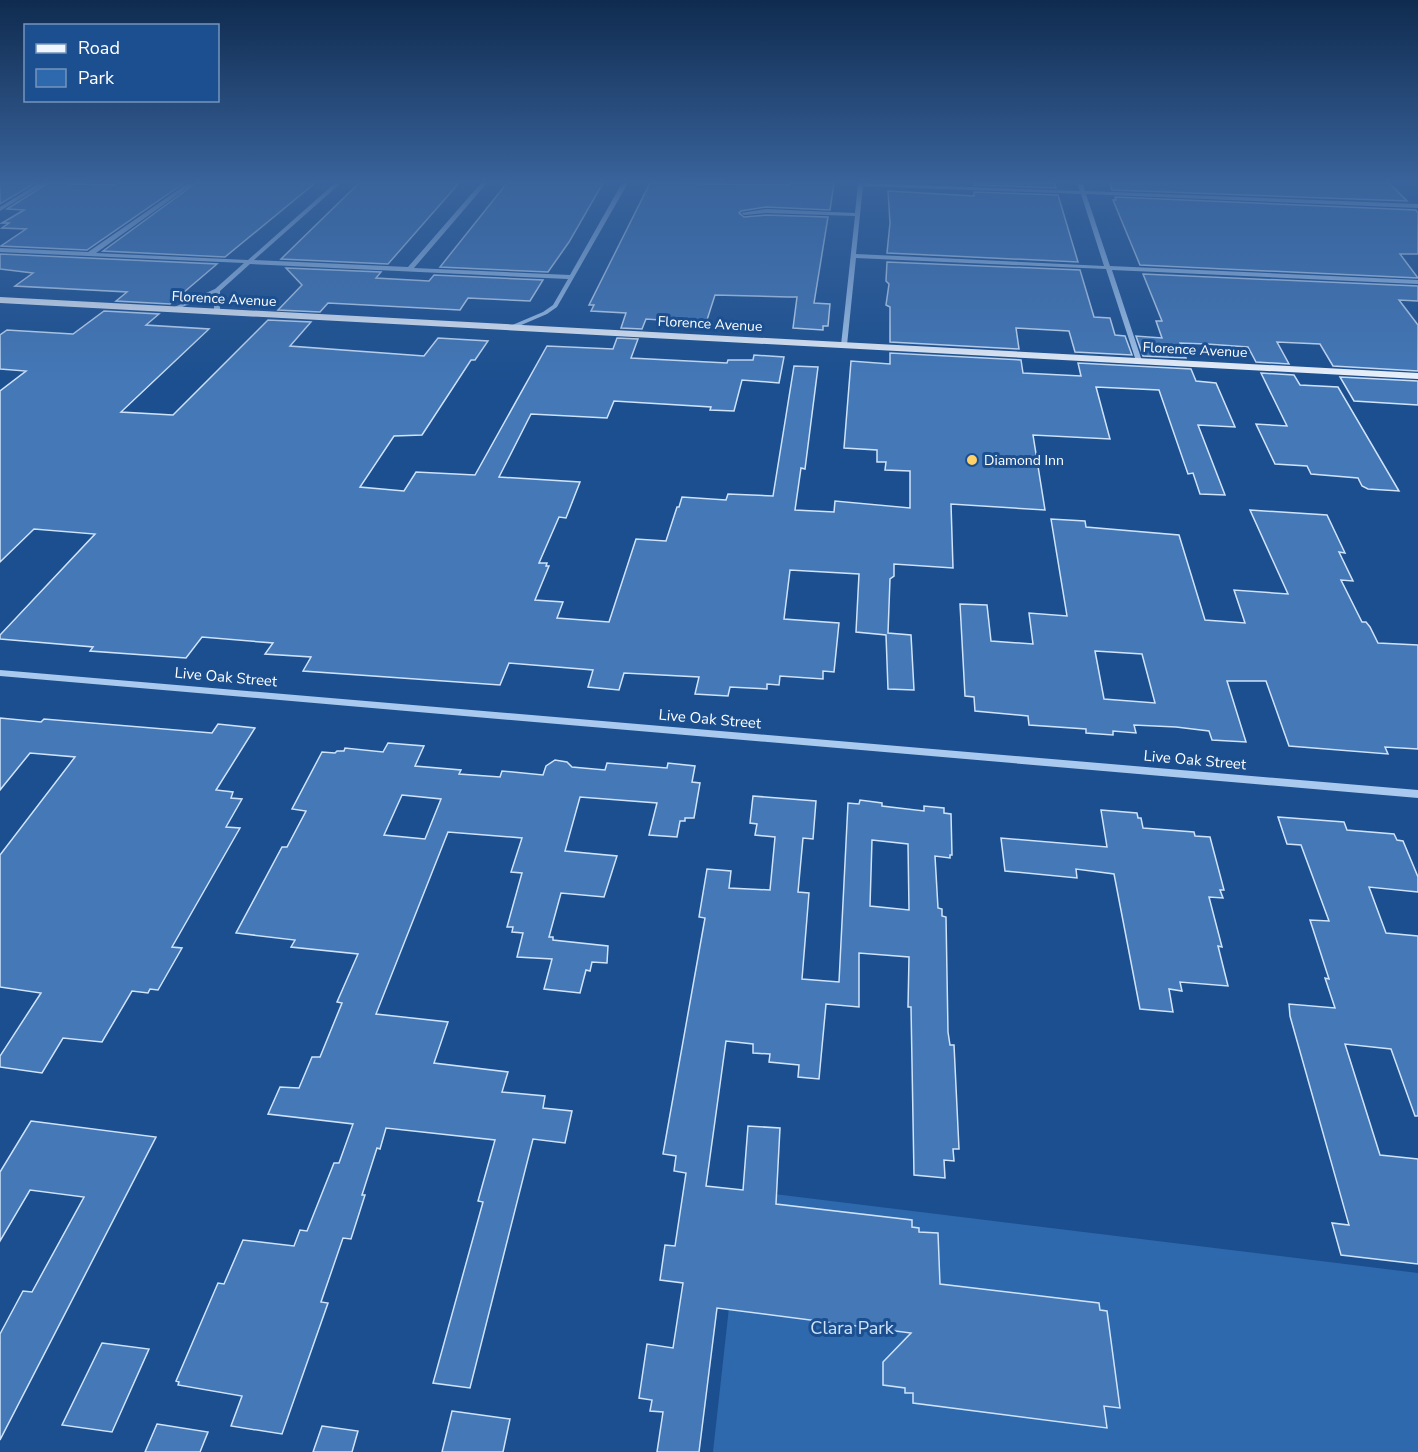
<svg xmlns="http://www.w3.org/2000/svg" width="1418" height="1452" font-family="'Nunito Sans',sans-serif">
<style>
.green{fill:#2e69ad}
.building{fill:#4478b7;stroke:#cfe3fa;stroke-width:1.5;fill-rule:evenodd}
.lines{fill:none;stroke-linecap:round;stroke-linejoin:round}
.minor{fill:#a9c9ee;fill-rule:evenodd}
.major{fill:#f0f6ff;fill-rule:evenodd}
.poi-dot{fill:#ffd166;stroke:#1b4f8f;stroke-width:2}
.labels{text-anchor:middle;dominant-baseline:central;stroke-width:6;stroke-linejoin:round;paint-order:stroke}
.far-street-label{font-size:14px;fill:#fff;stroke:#1b4f8f}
.far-poi-label{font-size:14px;fill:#fff;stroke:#1b4f8f;text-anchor:start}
.street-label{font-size:15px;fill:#fff;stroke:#1b4f8f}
.near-park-label{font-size:18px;fill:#cfe3fa;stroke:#1b4f8f}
</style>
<rect width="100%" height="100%" fill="#1b4f8f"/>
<!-- green -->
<path class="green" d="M 742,1190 L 1418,1273 L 1418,1452 L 713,1452 Z"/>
<!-- building -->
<g class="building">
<path d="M 0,183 L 35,183 L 0,204 Z"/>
<path d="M 48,183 L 114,185 L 117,183 L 184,183 L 87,250 L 1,246 L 26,229 L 2,228 L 9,223 L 2,223 L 24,210 L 7,209 Z"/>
<path d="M 196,183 L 315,183 L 225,257 L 103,251 Z"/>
<path d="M 359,183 L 459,183 L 388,264 L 281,259 Z"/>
<path d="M 507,183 L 603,183 L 569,242 L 548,272 L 440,267 Z"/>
<path d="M 650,183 L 789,185 L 788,183 L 834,183 L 830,210 L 766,207 L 741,211 L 739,213 L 744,217 L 766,215 L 828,217 L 814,303 L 830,304 L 828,326 L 823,326 L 823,330 L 793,328 L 797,297 L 788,297 L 715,295 L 706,323 L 646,319 L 642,329 L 621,328 L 626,313 L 591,311 L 594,305 L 589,305 Z"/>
<path d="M 974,183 L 1054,183 L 1056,188 L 974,185 Z"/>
<path d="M 1110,183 L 1389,183 L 1407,201 L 1112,190 Z"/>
<path d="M 888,191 L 974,196 L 974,192 L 1058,195 L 1078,262 L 887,253 L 890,223 Z"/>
<path d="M 1115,197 L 1416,210 L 1418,213 L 1418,254 L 1400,254 L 1418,278 L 1140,265 L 1113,200 L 1116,200 Z"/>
<path d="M 0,254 L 217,264 L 170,304 L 116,301 L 127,292 L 15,286 L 33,273 L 0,269 Z"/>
<path d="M 887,262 L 1080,270 L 1094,317 L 1110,318 L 1115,335 L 1125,336 L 1132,355 L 1075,352 L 1069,331 L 1016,328 L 1019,349 L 890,342 L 890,307 L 886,305 L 889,284 L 886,281 Z"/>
<path d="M 286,268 L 381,272 L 376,278 L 429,281 L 434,275 L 543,280 L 530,301 L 468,298 L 460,310 L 328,303 L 320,312 L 278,310 L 302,285 Z"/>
<path d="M 1143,274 L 1418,286 L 1418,301 L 1399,300 L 1418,325 L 1418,371 L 1333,366 L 1320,344 L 1277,342 L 1289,364 L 1256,362 L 1248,347 L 1207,344 L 1180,343 L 1186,358 L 1143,356 L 1136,336 L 1162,338 L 1156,321 L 1162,321 Z"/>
<path d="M 104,311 L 159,314 L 146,325 L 209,329 L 121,412 L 173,415 L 268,320 L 311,322 L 290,346 L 424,356 L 438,338 L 488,341 L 475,360 L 471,360 L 422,435 L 394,436 L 360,487 L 404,491 L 416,472 L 475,475 L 547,346 L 613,349 L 617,338 L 638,339 L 631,358 L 727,363 L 728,360 L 753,360 L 754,355 L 784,357 L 779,383 L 742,380 L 734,411 L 710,410 L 711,407 L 614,401 L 607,418 L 531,414 L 499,477 L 580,482 L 566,518 L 559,517 L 539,563 L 547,563 L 546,566 L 549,566 L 535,600 L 563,602 L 557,618 L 609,622 L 636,539 L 666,541 L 677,507 L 679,507 L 682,497 L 726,500 L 728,494 L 773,496 L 794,366 L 818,367 L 805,469 L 801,468 L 795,510 L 834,512 L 835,501 L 910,508 L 910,471 L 885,470 L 886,462 L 877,462 L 877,450 L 844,448 L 851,361 L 890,364 L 890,353 L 1021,360 L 1023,373 L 1081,376 L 1078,363 L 1191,369 L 1196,381 L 1216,383 L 1235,427 L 1198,425 L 1225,495 L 1200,494 L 1193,473 L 1188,474 L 1159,390 L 1096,387 L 1110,439 L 1033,435 L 1045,510 L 951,504 L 953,568 L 894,564 L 894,576 L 890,579 L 888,633 L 911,635 L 914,690 L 888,689 L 886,635 L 856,632 L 859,574 L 790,570 L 784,619 L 839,623 L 834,672 L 823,671 L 823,679 L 780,676 L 779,685 L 767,684 L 767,689 L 730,687 L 728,696 L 695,694 L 699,677 L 624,673 L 619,690 L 588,687 L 593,670 L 509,663 L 500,685 L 303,671 L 311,657 L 265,654 L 273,643 L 202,637 L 186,658 L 90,651 L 93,647 L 0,639 L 0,635 L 95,534 L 34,529 L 0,562 L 0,391 L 26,371 L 0,369 L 0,335 L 7,330 L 73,334 Z"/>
<path d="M 1261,373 L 1294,375 L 1300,385 L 1338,387 L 1399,491 L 1368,489 L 1362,486 L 1358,478 L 1311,474 L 1307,466 L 1275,464 L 1256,424 L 1287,426 Z"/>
<path d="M 1340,377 L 1418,381 L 1418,405 L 1354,401 Z"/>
<path d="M 1250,510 L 1327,515 L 1345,553 L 1339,552 L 1353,581 L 1341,580 L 1362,622 L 1366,622 L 1370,627 L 1378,643 L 1418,645 L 1418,749 L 1385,747 L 1388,754 L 1289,746 L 1266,681 L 1227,681 L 1246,742 L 1212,740 L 1209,731 L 1176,727 L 1134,725 L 1136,733 L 1113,731 L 1113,735 L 1086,733 L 1086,729 L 1029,725 L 1028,716 L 975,711 L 974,697 L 965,696 L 960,604 L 987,605 L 991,641 L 1033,644 L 1029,613 L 1067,616 L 1051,519 L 1085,521 L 1086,527 L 1179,535 L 1205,620 L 1245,623 L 1234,590 L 1288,594 ZM 1095,651 L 1142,654 L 1155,703 L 1104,699 Z"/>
<path d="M 0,718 L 41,722 L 44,719 L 212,733 L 218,724 L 255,728 L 216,790 L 233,792 L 231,798 L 242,799 L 226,827 L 240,828 L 172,947 L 182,948 L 158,990 L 150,989 L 148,993 L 132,991 L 102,1042 L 63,1038 L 42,1073 L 0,1067 L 0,1056 L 41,993 L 0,987 L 0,855 L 75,757 L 30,753 L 0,790 Z"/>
<path d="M 388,743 L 424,746 L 415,766 L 461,770 L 459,774 L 500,777 L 502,771 L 543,775 L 546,766 L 555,760 L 567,762 L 572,767 L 605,770 L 607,763 L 667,768 L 668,763 L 695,766 L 692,782 L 700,783 L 694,818 L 685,818 L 685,821 L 680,821 L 677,837 L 649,835 L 657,803 L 580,797 L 565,851 L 617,856 L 604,897 L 561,893 L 549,937 L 553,937 L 553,940 L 608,946 L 607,963 L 592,962 L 590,971 L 586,970 L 580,993 L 544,989 L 552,959 L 517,957 L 523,933 L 512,932 L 513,927 L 507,927 L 522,873 L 511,872 L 522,838 L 448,832 L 376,1014 L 448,1022 L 434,1063 L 508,1072 L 502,1092 L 545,1096 L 543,1108 L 572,1111 L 565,1143 L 533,1139 L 470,1388 L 433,1383 L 483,1202 L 478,1201 L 495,1140 L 386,1128 L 380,1149 L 377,1148 L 362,1195 L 365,1195 L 351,1239 L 343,1238 L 321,1302 L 328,1303 L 282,1434 L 231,1426 L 242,1396 L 178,1385 L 179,1382 L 176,1381 L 218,1283 L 224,1284 L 243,1240 L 294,1246 L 300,1230 L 307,1231 L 334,1163 L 339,1163 L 353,1124 L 268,1114 L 280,1087 L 299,1088 L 312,1057 L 320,1057 L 342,1003 L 337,1002 L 358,954 L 291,947 L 295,940 L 236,933 L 282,847 L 287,847 L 306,811 L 292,809 L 322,752 L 335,753 L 337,751 L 344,751 L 345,748 L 383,752 ZM 402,795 L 441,799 L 425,839 L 384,835 Z"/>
<path d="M 753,796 L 816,801 L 813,839 L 803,838 L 798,892 L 809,893 L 802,979 L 839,982 L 848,803 L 859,804 L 860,800 L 882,803 L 882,806 L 924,811 L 924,806 L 944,808 L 944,813 L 951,814 L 952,855 L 950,855 L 950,858 L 935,856 L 938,908 L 942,909 L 942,916 L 946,917 L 948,1032 L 950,1045 L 954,1045 L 959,1149 L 953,1149 L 954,1161 L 944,1160 L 945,1178 L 914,1175 L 911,1007 L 908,1007 L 909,957 L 859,953 L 859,1007 L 826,1004 L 819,1079 L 798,1077 L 799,1065 L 769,1062 L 770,1054 L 753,1053 L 753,1044 L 726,1041 L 706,1186 L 743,1190 L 748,1126 L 780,1128 L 776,1204 L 912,1220 L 912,1227 L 919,1228 L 919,1232 L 938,1233 L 940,1284 L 1099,1303 L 1100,1310 L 1107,1311 L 1120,1408 L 1104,1406 L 1107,1428 L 913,1403 L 913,1393 L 905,1393 L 905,1388 L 883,1385 L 883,1362 L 911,1333 L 717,1308 L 699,1452 L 657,1452 L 663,1412 L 650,1411 L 652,1400 L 639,1398 L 647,1344 L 673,1348 L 683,1283 L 660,1280 L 665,1245 L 675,1246 L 686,1173 L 674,1171 L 676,1156 L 663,1154 L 705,918 L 699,917 L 707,869 L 731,871 L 729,888 L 770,890 L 775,837 L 755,835 L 757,824 L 750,823 ZM 872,840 L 908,844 L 909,910 L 870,906 Z"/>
<path d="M 1101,810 L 1137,813 L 1138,818 L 1141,818 L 1143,828 L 1194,832 L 1195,836 L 1210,837 L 1224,890 L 1220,890 L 1223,898 L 1209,897 L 1222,947 L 1218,946 L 1228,986 L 1180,982 L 1182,991 L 1169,989 L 1173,1012 L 1140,1009 L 1114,874 L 1076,869 L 1077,878 L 1005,871 L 1001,838 L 1107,847 Z"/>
<path d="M 1278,817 L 1344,822 L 1347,830 L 1394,834 L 1397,840 L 1403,841 L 1418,877 L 1418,892 L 1369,887 L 1386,933 L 1418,936 L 1418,1116 L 1415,1116 L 1391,1049 L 1345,1044 L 1380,1155 L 1418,1159 L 1418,1264 L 1341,1255 L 1332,1223 L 1349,1225 L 1290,1016 L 1289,1004 L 1335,1008 L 1325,978 L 1329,979 L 1310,920 L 1329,921 L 1301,845 L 1287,844 Z"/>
<path d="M 31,1121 L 156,1137 L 0,1440 L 0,1334 L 23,1291 L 32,1292 L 84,1197 L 30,1190 L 0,1241 L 0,1172 Z"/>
<path d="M 102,1343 L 149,1349 L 112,1432 L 62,1425 Z"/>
<path d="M 452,1411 L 510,1419 L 503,1452 L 442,1452 Z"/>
<path d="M 157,1424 L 208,1432 L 200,1452 L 145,1452 Z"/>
<path d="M 322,1426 L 358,1431 L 352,1452 L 313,1452 Z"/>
</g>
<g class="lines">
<!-- minor -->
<g class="minor">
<path d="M 39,183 L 46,183 L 0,211 L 0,207 Z"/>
<path d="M 188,183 L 194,183 L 96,253 L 248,260 L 335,183 L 341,183 L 254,260 L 408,267 L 481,183 L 487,183 L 414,268 L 570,275 L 622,183 L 628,183 L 557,307 L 547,314 L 512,329 L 510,328 L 510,326 L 543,312 L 553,305 L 568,279 L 250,264 L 220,291 L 220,312 L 217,314 L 214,312 L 214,294 L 175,310 L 170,309 L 215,289 L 244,263 L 0,252 L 0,248 L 88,252 Z"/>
<path d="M 858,183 L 1080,191 L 1077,183 L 1083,183 L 1085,191 L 1418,204 L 1418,208 L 1086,194 L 1110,266 L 1418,280 L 1418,284 L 1112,270 L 1142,361 L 1139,363 L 1136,361 L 1106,269 L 856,258 L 847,345 L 844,347 L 841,345 L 855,216 L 766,213 L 744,215 L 741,213 L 766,209 L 855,213 ZM 863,186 L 1081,194 L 1104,266 L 856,254 Z"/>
<path d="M 0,670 L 1418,790 L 1418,798 L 0,676 Z"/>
</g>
<!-- major -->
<path class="major" d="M 0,297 L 1418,373 L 1418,379 L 0,303 Z"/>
</g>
<!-- sky -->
<linearGradient id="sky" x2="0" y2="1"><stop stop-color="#0f2b4f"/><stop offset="0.47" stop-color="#39639b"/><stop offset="1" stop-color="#39639b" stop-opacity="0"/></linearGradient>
<rect width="1418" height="386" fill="url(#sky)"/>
<!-- markers -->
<circle class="poi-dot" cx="972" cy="460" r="6"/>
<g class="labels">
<!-- far-street labels -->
<g class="far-street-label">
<text transform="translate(224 299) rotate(3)">Florence Avenue</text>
<text transform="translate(710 324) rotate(3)">Florence Avenue</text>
<text transform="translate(1195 350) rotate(3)">Florence Avenue</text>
</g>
<!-- far-poi labels -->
<g class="far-poi-label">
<text x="984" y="460">Diamond Inn</text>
</g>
<!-- street labels -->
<g class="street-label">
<text transform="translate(226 677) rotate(5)">Live Oak Street</text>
<text transform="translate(710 719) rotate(5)">Live Oak Street</text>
<text transform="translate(1195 760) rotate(5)">Live Oak Street</text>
</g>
<!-- near-park labels -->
<g class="near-park-label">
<text x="852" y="1328">Clara Park</text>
</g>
</g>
<!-- legend -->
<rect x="24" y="24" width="195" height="78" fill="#1b4f8f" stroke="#7695bc" stroke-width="1.5"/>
<rect x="36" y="44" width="30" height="9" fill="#f0f6ff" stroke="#7695bc" stroke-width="1.5"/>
<text x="78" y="54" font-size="18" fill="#ffffff">Road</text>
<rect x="36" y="69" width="30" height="18" fill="#2e69ad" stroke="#7695bc" stroke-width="1.5"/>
<text x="78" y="84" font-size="18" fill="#ffffff">Park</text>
</svg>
